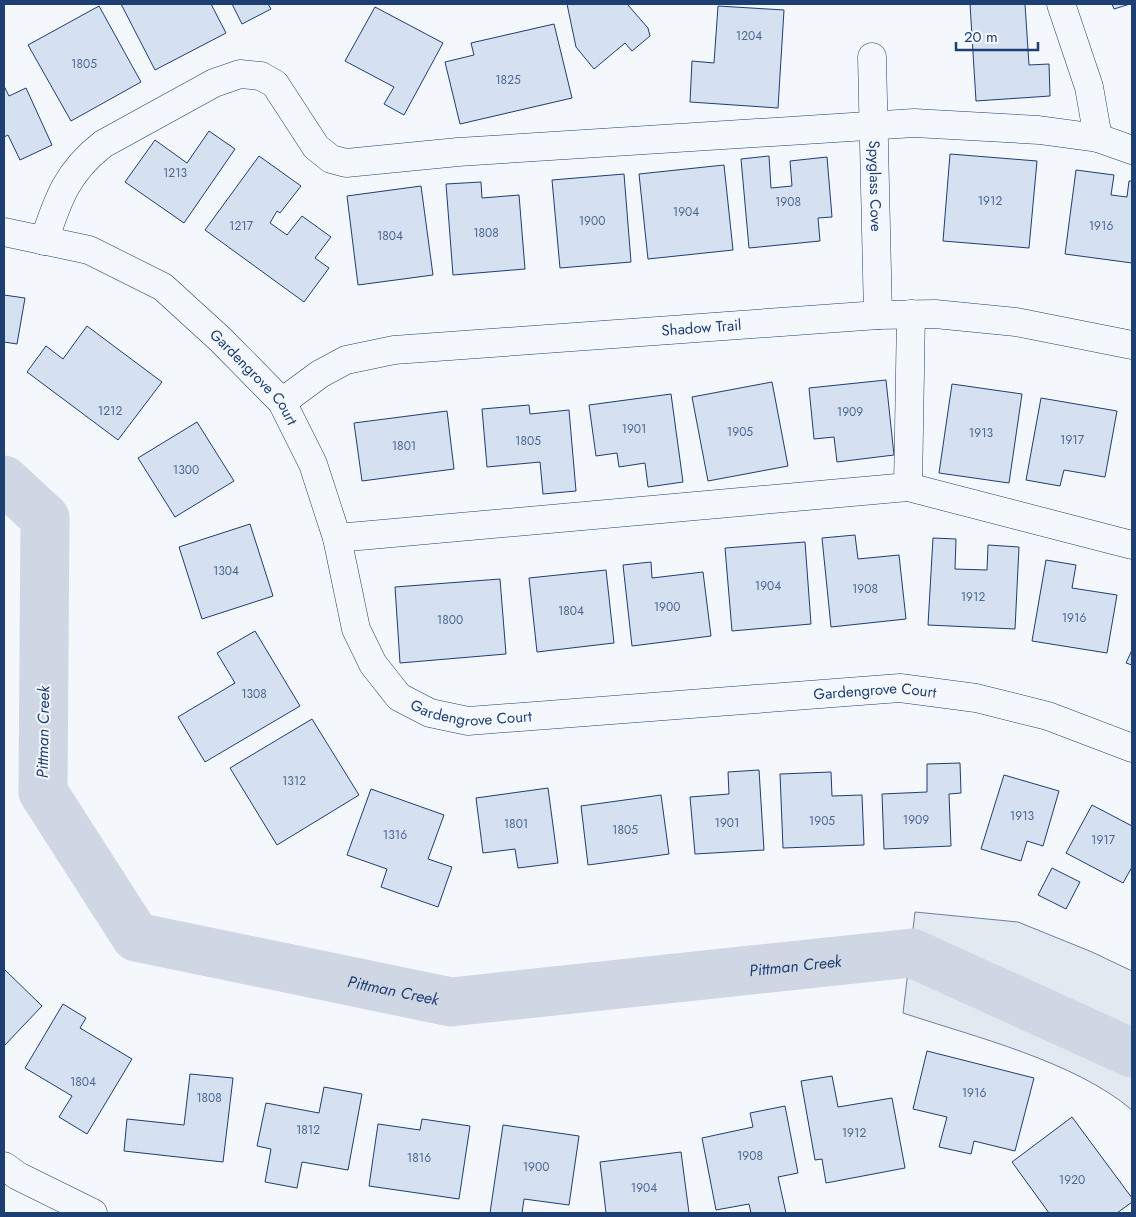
<svg xmlns="http://www.w3.org/2000/svg" width="1136" height="1217" font-family="Jost,sans-serif">
<style>
.green{fill:#e3e9f0;stroke:#687fa3}
.lines{fill:none;stroke-linecap:round;stroke-linejoin:round}
.river{stroke:#cfd7e4;stroke-width:49}
.building{fill:#d5e0f0;stroke:#1d3f73}
.minor-casing{stroke:#1d3f73;stroke-width:29}
.minor{stroke:#f4f7fb;stroke-width:28}
.labels{text-anchor:middle;dominant-baseline:central;stroke-width:4;stroke-linejoin:round;paint-order:stroke}
.number-label{font-size:12px;fill:#4b6792}
.street-label{font-size:15px;fill:#1d3f73;stroke:#f4f7fb}
.water-label{font-size:16px;font-style:italic;fill:#1d3f73;stroke:#f4f7fb}
</style>
<rect width="100%" height="100%" fill="#f4f7fb"/>
<!-- green -->
<path class="green" d="M 915,912 L 1018,922 L 1092,952 L 1132,971 L 1132,1110 C 1074,1061 975,1037 903,1013 Z"/>
<g class="lines">
<!-- river -->
<path class="river" id="s1" d="M 4,480 L 45,518 L 43,792 L 136,937 L 451,1002 L 912,953 L 1132,1053"/>
</g>
<!-- building -->
<g class="building">
<path d="M 121,4 L 211,4 L 226,33 L 155,70 Z"/>
<path d="M 232,4 L 268,4 L 271,9 L 242,24 Z"/>
<path d="M 567,4 L 627,4 L 648,28 L 650,36 L 632,51 L 625,43 L 594,69 L 576,47 Z"/>
<path d="M 970,4 L 1025,4 L 1029,65 L 1049,64 L 1050,96 L 976,101 Z"/>
<path d="M 1112,4 L 1130,4 L 1114,9 Z"/>
<path d="M 99,6 L 141,82 L 71,121 L 28,45 Z"/>
<path d="M 718,6 L 784,10 L 778,108 L 690,102 L 692,61 L 714,63 Z"/>
<path d="M 375,7 L 443,43 L 404,115 L 384,104 L 394,87 L 345,61 Z"/>
<path d="M 554,24 L 572,98 L 460,124 L 445,62 L 474,55 L 471,43 Z"/>
<path d="M 4,86 L 9,96 L 26,88 L 52,145 L 20,160 L 8,135 L 4,137 Z"/>
<path d="M 209,131 L 235,149 L 184,223 L 125,182 L 155,140 L 187,163 Z"/>
<path d="M 950,154 L 1037,161 L 1029,248 L 943,241 Z"/>
<path d="M 259,156 L 301,186 L 280,213 L 277,211 L 270,223 L 287,235 L 302,216 L 331,237 L 315,258 L 329,268 L 304,302 L 205,230 Z"/>
<path d="M 769,156 L 771,188 L 792,186 L 790,161 L 827,157 L 832,217 L 818,218 L 820,241 L 749,248 L 741,159 Z"/>
<path d="M 724,165 L 733,250 L 648,259 L 639,174 Z"/>
<path d="M 1076,170 L 1114,175 L 1111,195 L 1127,197 L 1129,181 L 1132,181 L 1132,263 L 1065,254 Z"/>
<path d="M 624,174 L 631,262 L 560,268 L 552,180 Z"/>
<path d="M 481,182 L 482,198 L 519,195 L 525,269 L 453,275 L 446,184 Z"/>
<path d="M 421,186 L 433,275 L 358,285 L 347,196 Z"/>
<path d="M 4,295 L 25,298 L 17,344 L 4,342 Z"/>
<path d="M 87,326 L 162,382 L 118,440 L 27,372 L 46,346 L 63,359 Z"/>
<path d="M 886,380 L 894,455 L 837,462 L 834,437 L 814,439 L 809,388 Z"/>
<path d="M 772,382 L 788,466 L 708,481 L 692,397 Z"/>
<path d="M 952,384 L 1022,394 L 1009,483 L 939,473 Z"/>
<path d="M 671,394 L 683,482 L 648,487 L 645,463 L 619,467 L 617,453 L 596,456 L 589,405 Z"/>
<path d="M 1041,398 L 1117,411 L 1105,477 L 1064,470 L 1060,486 L 1026,480 Z"/>
<path d="M 529,405 L 530,414 L 569,410 L 576,491 L 543,494 L 540,462 L 487,467 L 482,409 Z"/>
<path d="M 447,411 L 454,469 L 362,481 L 354,423 Z"/>
<path d="M 197,422 L 234,481 L 175,517 L 138,458 Z"/>
<path d="M 250,524 L 273,596 L 202,619 L 179,547 Z"/>
<path d="M 855,535 L 858,559 L 899,555 L 906,619 L 831,627 L 822,538 Z"/>
<path d="M 933,538 L 956,539 L 955,569 L 987,570 L 988,545 L 1019,547 L 1015,629 L 928,625 Z"/>
<path d="M 805,542 L 811,624 L 732,631 L 725,548 Z"/>
<path d="M 1046,560 L 1076,565 L 1072,588 L 1117,595 L 1107,653 L 1032,641 Z"/>
<path d="M 651,562 L 652,578 L 703,572 L 711,636 L 632,646 L 623,565 Z"/>
<path d="M 606,570 L 614,643 L 537,652 L 529,578 Z"/>
<path d="M 500,579 L 506,654 L 400,663 L 395,587 Z"/>
<path d="M 255,631 L 300,706 L 205,762 L 178,717 L 235,683 L 217,653 Z"/>
<path d="M 1132,650 L 1132,665 L 1126,663 Z"/>
<path d="M 312,719 L 359,795 L 277,845 L 230,768 Z"/>
<path d="M 960,763 L 961,793 L 949,794 L 951,846 L 884,849 L 882,794 L 927,792 L 927,764 Z"/>
<path d="M 759,770 L 764,850 L 695,854 L 690,797 L 729,794 L 728,772 Z"/>
<path d="M 831,772 L 832,796 L 862,795 L 864,845 L 783,848 L 780,774 Z"/>
<path d="M 1004,775 L 1059,791 L 1043,846 L 1027,841 L 1021,861 L 981,849 Z"/>
<path d="M 548,788 L 558,863 L 518,868 L 515,849 L 483,853 L 476,798 Z"/>
<path d="M 371,789 L 444,815 L 428,859 L 452,867 L 438,907 L 381,887 L 387,869 L 347,855 Z"/>
<path d="M 661,795 L 669,854 L 588,865 L 581,806 Z"/>
<path d="M 1092,805 L 1132,826 L 1132,867 L 1123,883 L 1066,853 Z"/>
<path d="M 1052,868 L 1080,882 L 1066,909 L 1038,895 Z"/>
<path d="M 4,969 L 42,1006 L 4,1046 Z"/>
<path d="M 63,1004 L 86,1018 L 80,1028 L 132,1059 L 87,1134 L 59,1117 L 72,1096 L 25,1068 Z"/>
<path d="M 927,1051 L 1034,1078 L 1015,1151 L 974,1141 L 971,1154 L 939,1147 L 947,1117 L 913,1109 Z"/>
<path d="M 190,1074 L 233,1078 L 223,1162 L 124,1151 L 127,1119 L 184,1125 Z"/>
<path d="M 832,1076 L 838,1107 L 892,1098 L 905,1168 L 826,1183 L 822,1159 L 815,1160 L 801,1081 Z"/>
<path d="M 324,1087 L 362,1094 L 348,1170 L 302,1162 L 297,1188 L 265,1182 L 271,1149 L 257,1146 L 266,1103 L 319,1113 Z"/>
<path d="M 785,1106 L 798,1173 L 778,1177 L 786,1213 L 751,1213 L 749,1204 L 716,1210 L 702,1138 L 753,1127 L 750,1113 Z"/>
<path d="M 1072,1117 L 1132,1198 L 1132,1202 L 1117,1213 L 1049,1213 L 1012,1162 Z"/>
<path d="M 422,1119 L 470,1126 L 459,1199 L 369,1186 L 378,1124 L 420,1130 Z"/>
<path d="M 503,1125 L 579,1136 L 569,1205 L 524,1199 L 522,1213 L 490,1213 Z"/>
<path d="M 681,1152 L 689,1213 L 606,1213 L 600,1162 Z"/>
</g>
<g class="lines">
<defs>
<g id="minor">
<path d="M 1061,4 L 1089,87 L 1098,138"/>
<path id="s2" d="M 872,57 L 878,315"/>
<path id="s3" d="M 4,232 L 89,250 L 163,287 L 221,340 L 282,402 L 313,464 L 337,538 L 356,629 L 373,664 L 399,697 L 430,713 L 468,721 L 900,688 L 976,698 L 1048,716 L 1132,748"/>
<path d="M 44,241 C 58,199 67,172 103,144 L 214,83 L 240,74 L 261,76 L 275,84 L 316,147 L 331,159 L 346,163 L 458,152 L 914,123 L 1039,130 L 1098,138 L 1132,150"/>
<path id="s4" d="M 282,402 L 320,374 L 346,360 L 394,350 L 878,315 L 935,314 L 1016,322 L 1132,345"/>
<path d="M 908,487 L 911,314"/>
<path d="M 337,538 L 908,487 L 1132,545"/>
<path d="M 4,1166 L 18,1176 L 93,1213"/>
</g>
</defs>
<!-- minor casing -->
<use href="#minor" class="minor-casing"/>
<!-- minor -->
<use href="#minor" class="minor"/>
</g>
<g class="labels">
<!-- number labels -->
<g class="number-label">
<text x="749" y="36">1204</text>
<text x="84" y="64">1805</text>
<text x="508" y="80">1825</text>
<text x="175" y="173">1213</text>
<text x="990" y="201">1912</text>
<text x="788" y="202">1908</text>
<text x="686" y="212">1904</text>
<text x="592" y="221">1900</text>
<text x="241" y="226">1217</text>
<text x="1101" y="226">1916</text>
<text x="486" y="233">1808</text>
<text x="390" y="236">1804</text>
<text x="110" y="411">1212</text>
<text x="850" y="412">1909</text>
<text x="634" y="429">1901</text>
<text x="740" y="432">1905</text>
<text x="981" y="433">1913</text>
<text x="1072" y="440">1917</text>
<text x="528" y="441">1805</text>
<text x="404" y="446">1801</text>
<text x="186" y="470">1300</text>
<text x="226" y="571">1304</text>
<text x="768" y="586">1904</text>
<text x="865" y="589">1908</text>
<text x="973" y="597">1912</text>
<text x="667" y="607">1900</text>
<text x="571" y="611">1804</text>
<text x="1074" y="618">1916</text>
<text x="450" y="620">1800</text>
<text x="254" y="694">1308</text>
<text x="294" y="781">1312</text>
<text x="1022" y="816">1913</text>
<text x="916" y="820">1909</text>
<text x="822" y="821">1905</text>
<text x="727" y="823">1901</text>
<text x="516" y="824">1801</text>
<text x="625" y="830">1805</text>
<text x="395" y="835">1316</text>
<text x="1103" y="840">1917</text>
<text x="83" y="1082">1804</text>
<text x="974" y="1093">1916</text>
<text x="209" y="1098">1808</text>
<text x="308" y="1130">1812</text>
<text x="854" y="1133">1912</text>
<text x="750" y="1156">1908</text>
<text x="419" y="1158">1816</text>
<text x="536" y="1167">1900</text>
<text x="1072" y="1180">1920</text>
<text x="644" y="1188">1904</text>
</g>
<!-- street labels -->
<g class="street-label">
<text stroke="none"><textPath href="#s2" startOffset="129">Spyglass Cove</textPath></text>
<text stroke="none"><textPath href="#s4" startOffset="434">Shadow Trail</textPath></text>
<text stroke="none"><textPath href="#s3" startOffset="298">Gardengrove Court</textPath></text>
<text stroke="none"><textPath href="#s3" startOffset="1138">Gardengrove Court</textPath></text>
<text stroke="none"><textPath href="#s3" startOffset="732">Gardengrove Court</textPath></text>
</g>
<!-- water labels -->
<g class="water-label">
<text transform="translate(43 732) rotate(-89)">Pittman Creek</text>
<text stroke="none"><textPath href="#s1" startOffset="1170">Pittman Creek</textPath></text>
<text stroke="none"><textPath href="#s1" startOffset="765">Pittman Creek</textPath></text>
</g>
</g>
<!-- border -->
<rect width="1136" height="1217" fill="none" stroke="#1d3f73" stroke-width="10"/>
<!-- scale -->
<path d="M956 42v8h82v-8" fill="none" stroke="#1d3f73" stroke-width="2.5"/>
<text x="964" y="42" font-size="15" fill="#1d3f73" stroke="#f4f7fb" stroke-width="4" paint-order="stroke">20 m</text>
</svg>
